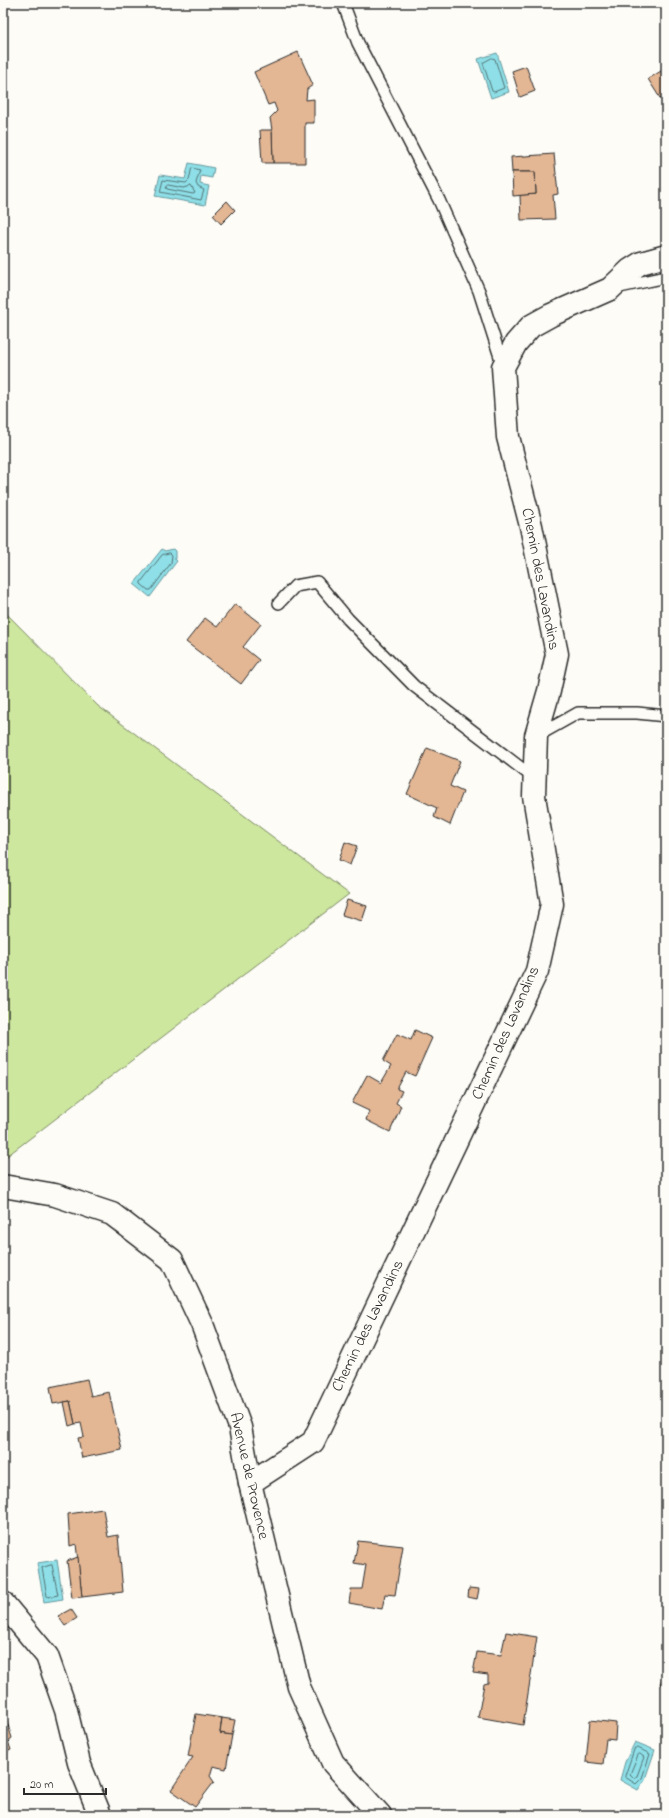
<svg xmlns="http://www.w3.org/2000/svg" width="669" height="1818" font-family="'Indie Flower',sans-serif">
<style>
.green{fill:#cde79e;stroke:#7c8964}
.water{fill:#8edfe7;stroke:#66979c}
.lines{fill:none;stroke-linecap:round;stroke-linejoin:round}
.shore{stroke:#537376;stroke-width:1}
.building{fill:#e3b694;stroke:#2b2b2b}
.service-casing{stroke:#2b2b2b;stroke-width:14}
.minor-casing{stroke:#2b2b2b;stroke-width:25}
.tertiary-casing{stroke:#2b2b2b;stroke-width:25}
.service{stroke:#fdfcf7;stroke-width:11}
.minor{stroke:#fdfcf7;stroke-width:22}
.tertiary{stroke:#fdfcf7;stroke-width:22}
.labels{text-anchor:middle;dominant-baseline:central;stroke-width:3;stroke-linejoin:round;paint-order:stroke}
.street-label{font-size:16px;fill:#2b2b2b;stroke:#fdfcf7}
</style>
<rect width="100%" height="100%" fill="#fdfcf7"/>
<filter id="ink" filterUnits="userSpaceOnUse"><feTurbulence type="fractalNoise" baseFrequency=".025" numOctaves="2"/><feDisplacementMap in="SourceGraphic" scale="8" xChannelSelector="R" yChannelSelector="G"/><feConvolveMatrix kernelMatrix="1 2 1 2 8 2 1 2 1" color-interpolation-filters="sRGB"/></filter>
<g filter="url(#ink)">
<!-- green -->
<path class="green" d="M 3,610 L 98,706 L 349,894 L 3,1159 Z"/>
<!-- water -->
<g class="water">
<path d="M 497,53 L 509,92 L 491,98 L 478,59 Z"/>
<path d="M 189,163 L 214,168 L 212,178 L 201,176 L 200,184 L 209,186 L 205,205 L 155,196 L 160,175 L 185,179 Z"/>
<path d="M 162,549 L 165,551 L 173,549 L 175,551 L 175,559 L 177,561 L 150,597 L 134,584 Z"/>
<path d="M 57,1560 L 63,1599 L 44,1602 L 37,1563 Z"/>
<path d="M 635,1742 L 655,1750 L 645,1779 L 638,1790 L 620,1780 L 625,1762 Z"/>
</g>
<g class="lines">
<!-- shore -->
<g class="shore">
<path d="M 492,58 L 495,59 L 504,88 L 494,92 L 492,91 L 483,63 Z"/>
<path d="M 192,168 L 200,170 L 196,183 L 198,187 L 204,190 L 201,200 L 160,192 L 163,180 L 186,183 L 189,180 Z"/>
<path d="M 168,185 L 184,188 L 191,186 L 195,193 L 193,194 L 167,189 L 166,187 Z"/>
<path d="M 170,553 L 172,555 L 171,563 L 151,590 L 148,590 L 141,584 L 141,582 L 162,555 Z"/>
<path d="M 52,1565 L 58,1595 L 48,1597 L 47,1596 L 42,1568 Z"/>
<path d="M 635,1748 L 638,1748 L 650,1754 L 642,1778 L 636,1784 L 625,1777 Z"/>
<path d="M 640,1754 L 644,1757 L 637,1776 L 634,1778 L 630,1774 L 638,1755 Z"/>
</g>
</g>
<!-- building -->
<g class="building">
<path d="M 298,52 L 313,85 L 307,89 L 306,100 L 314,99 L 314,123 L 305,123 L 305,163 L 273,163 L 272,130 L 270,118 L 277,111 L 274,103 L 268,105 L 254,72 Z"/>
<path d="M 526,66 L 535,91 L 520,97 L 512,71 Z"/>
<path d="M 666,68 L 666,95 L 665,93 L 660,98 L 648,79 Z"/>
<path d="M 260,130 L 272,130 L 273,163 L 262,163 Z"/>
<path d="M 554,154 L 558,194 L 553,195 L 555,219 L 521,220 L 520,195 L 536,194 L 535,172 L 512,172 L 511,157 Z"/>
<path d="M 512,172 L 535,172 L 536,194 L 513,196 Z"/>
<path d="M 227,201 L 235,210 L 221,224 L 213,215 Z"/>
<path d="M 235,604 L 261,624 L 243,647 L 259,660 L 241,684 L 186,642 L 205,618 L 217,627 Z"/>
<path d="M 427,748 L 460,761 L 450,786 L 463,792 L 450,825 L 434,817 L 437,808 L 407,794 Z"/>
<path d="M 345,842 L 357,846 L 350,865 L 339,860 Z"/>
<path d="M 347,900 L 367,906 L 362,921 L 342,915 Z"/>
<path d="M 415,1030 L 432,1038 L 415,1076 L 406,1072 L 397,1089 L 402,1091 L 396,1103 L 401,1106 L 390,1132 L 366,1120 L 369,1111 L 352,1103 L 367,1075 L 381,1083 L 391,1066 L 383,1061 L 397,1034 L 411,1040 Z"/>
<path d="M 87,1379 L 91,1396 L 109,1392 L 122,1450 L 82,1458 L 78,1438 L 84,1437 L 81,1423 L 75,1424 L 70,1401 L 53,1404 L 50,1387 Z"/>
<path d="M 70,1401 L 75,1424 L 69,1426 L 64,1402 Z"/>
<path d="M 103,1509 L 108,1537 L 118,1535 L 123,1592 L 82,1597 L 76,1544 L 70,1546 L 68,1514 Z"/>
<path d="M 358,1541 L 403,1546 L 395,1595 L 385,1594 L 382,1609 L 349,1603 L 351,1589 L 362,1589 L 366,1565 L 354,1563 Z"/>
<path d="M 78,1557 L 82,1597 L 72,1598 L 67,1561 Z"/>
<path d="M 469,1588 L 479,1589 L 477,1599 L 468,1597 Z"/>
<path d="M 71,1609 L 77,1618 L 65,1626 L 58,1616 Z"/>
<path d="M 506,1632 L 537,1637 L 523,1725 L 478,1717 L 484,1684 L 488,1683 L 488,1675 L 473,1673 L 477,1652 L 501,1655 Z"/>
<path d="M 665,1671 L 666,1672 L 666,1687 L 660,1684 Z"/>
<path d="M 3,1709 L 12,1738 L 8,1741 L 11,1750 L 3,1753 Z"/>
<path d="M 196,1714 L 222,1718 L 220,1733 L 232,1735 L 226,1769 L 213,1766 L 210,1776 L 214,1782 L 195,1807 L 171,1790 L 193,1757 L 188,1756 Z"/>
<path d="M 222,1718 L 235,1720 L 232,1735 L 220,1733 Z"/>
<path d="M 590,1720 L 616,1723 L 615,1740 L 606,1739 L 603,1764 L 586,1762 Z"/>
</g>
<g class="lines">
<defs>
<g id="service">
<path d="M 343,3 L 358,43 L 439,200 L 479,291 L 503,366"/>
<path d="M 615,288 L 666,277"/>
<path d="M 279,603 L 295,586 L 317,582 L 348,619 L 414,686 L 534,778"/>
<path d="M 537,736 L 578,713 L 637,713 L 666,716"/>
</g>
<g id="minor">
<path d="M 250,1483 L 313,1442 L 537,971 L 552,904 L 534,796 L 536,736 L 549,691 L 557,654 L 531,526 L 508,437 L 503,367 L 516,343 L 531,326 L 551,315 L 610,289 L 630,270 L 641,263 L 666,256"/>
<path d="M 3,1603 L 47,1656 L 66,1710 L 79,1763 L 100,1815"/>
</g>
<path id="tertiary" d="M 3,1186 L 55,1195 L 112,1214 L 172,1260 L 202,1324 L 240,1427 L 250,1483 L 299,1687 L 333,1763 L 380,1815"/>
</defs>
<!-- service casing -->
<use href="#service" class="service-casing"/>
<!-- minor casing -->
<use href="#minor" class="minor-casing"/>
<!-- tertiary casing -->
<use href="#tertiary" class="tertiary-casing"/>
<!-- service -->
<use href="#service" class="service"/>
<!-- minor -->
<use href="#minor" class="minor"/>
<!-- tertiary -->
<use href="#tertiary" class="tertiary"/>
</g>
</g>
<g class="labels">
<!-- street labels -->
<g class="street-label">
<text transform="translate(540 579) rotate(79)">Chemin des Lavandins</text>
<text transform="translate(506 1033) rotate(-66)">Chemin des Lavandins</text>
<text transform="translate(368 1326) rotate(-64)">Chemin des Lavandins</text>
<text transform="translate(249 1476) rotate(77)">Avenue de Provence</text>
</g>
</g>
<!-- margin -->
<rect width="669" height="1818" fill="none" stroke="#fdfcf7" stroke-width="16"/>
<rect x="8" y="8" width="653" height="1802" fill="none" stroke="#2b2b2b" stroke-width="1.5" filter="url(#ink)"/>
<!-- scale -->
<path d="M24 1788v6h82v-6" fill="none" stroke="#2b2b2b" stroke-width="2"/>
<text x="30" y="1788" font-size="12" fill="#2b2b2b" stroke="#fdfcf7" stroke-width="3" paint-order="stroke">20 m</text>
</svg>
